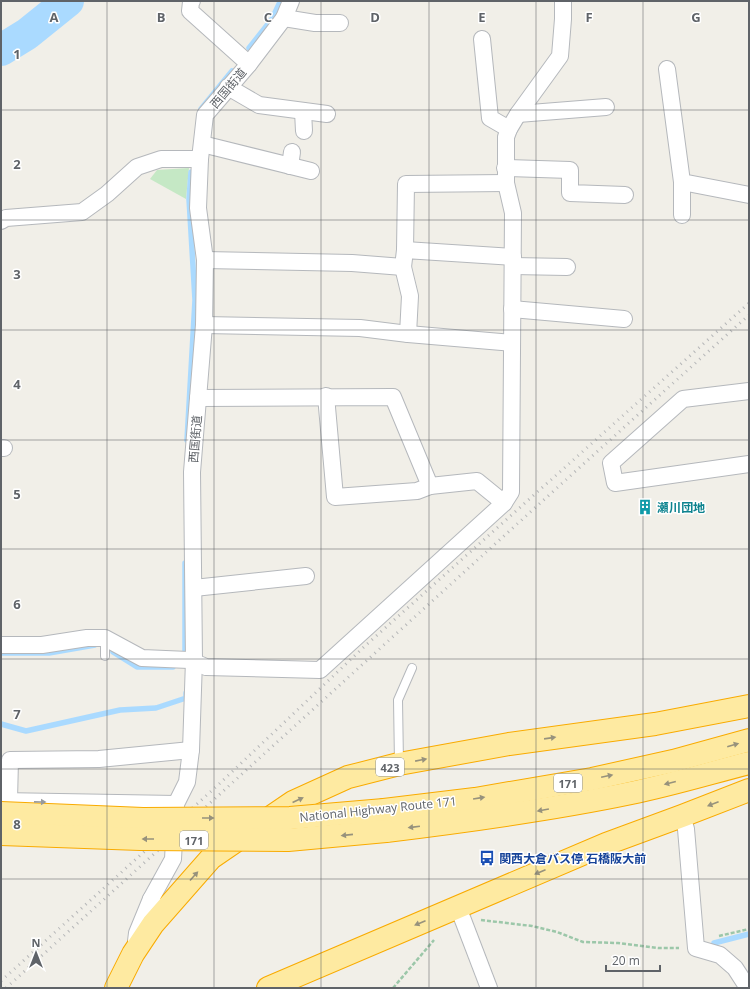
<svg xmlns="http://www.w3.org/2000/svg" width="750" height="989" font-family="'Open Sans','Noto Sans JP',sans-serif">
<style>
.green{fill:#c5e8c5}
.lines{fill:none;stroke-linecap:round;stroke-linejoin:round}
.stream{stroke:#aadaff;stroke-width:5.5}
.river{stroke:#aadaff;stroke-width:32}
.service-casing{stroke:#b5b8bc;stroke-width:10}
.minor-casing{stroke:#b5b8bc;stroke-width:18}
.trunk-casing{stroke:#f9ab00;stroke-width:24}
.path{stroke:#9cc7a9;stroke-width:2.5;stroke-dasharray:4 2;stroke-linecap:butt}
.service{stroke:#fff;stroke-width:8}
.minor{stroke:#fff;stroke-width:16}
.trunk{stroke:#feeaa1;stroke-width:22}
.rail{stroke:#b6b7b8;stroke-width:3;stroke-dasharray:1 5;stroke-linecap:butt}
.trunk-bridge-casing{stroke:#f9ab00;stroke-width:24;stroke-linecap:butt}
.trunk-bridge{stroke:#feeaa1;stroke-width:22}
.oneway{fill:#97927c}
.oneway2{fill:#979a9d}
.grid{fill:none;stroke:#5f6368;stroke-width:1;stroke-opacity:0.55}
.labels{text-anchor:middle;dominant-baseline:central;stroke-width:3;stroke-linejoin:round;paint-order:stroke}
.shield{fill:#fff;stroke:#8f9295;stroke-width:1}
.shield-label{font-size:11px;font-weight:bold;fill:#5f6368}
.street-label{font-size:12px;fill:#5f6368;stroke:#fff}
.culture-label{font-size:12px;font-weight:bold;fill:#0d838f;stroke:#fff;text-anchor:start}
.transit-label{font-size:12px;font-weight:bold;fill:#164399;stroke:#fff;text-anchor:start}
.grid-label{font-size:13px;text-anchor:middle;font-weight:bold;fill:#5f6368;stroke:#fff;stroke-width:3;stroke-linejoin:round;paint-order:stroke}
</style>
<rect width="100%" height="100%" fill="#f1efe8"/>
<!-- green -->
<path class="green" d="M 189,168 L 186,199 L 150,179 L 157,170 Z"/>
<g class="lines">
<!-- stream -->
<g class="stream">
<path d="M 249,48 L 272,19 L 280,2"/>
<path d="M 201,109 L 232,71"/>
<path d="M 187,440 L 195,300 L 189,199 L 191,172"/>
<path d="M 185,563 L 185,658"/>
<path d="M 113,652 L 137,667 L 173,667"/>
<path d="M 1,653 L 49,653 L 95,645"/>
<path d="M 1,724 L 26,731 L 120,710 L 156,708 L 186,698 L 186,693"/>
<path d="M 714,943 L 749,934"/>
</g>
<!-- river -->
<path class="river" d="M 1,50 L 27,34 L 68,1"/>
<defs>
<g id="service">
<path d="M 105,638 L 105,656"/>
<path d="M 399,763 L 398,700 L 412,668"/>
</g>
<g id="minor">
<path d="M 192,1 L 191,2 L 190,11 L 249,64"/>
<path d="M 284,18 L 315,23 L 340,23"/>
<path d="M 482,39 L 490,118 L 509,129"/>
<path d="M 667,69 L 682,182 L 749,195"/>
<path d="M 228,87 L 259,105 L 327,114"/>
<path d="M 303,111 L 304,131"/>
<path d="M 518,114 L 606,107"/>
<path d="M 202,144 L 311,171"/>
<path d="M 290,166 L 292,152"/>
<path d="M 505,168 L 570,170 L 570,193 L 625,195"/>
<path d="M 682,182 L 682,215"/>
<path d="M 1,221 L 6,218 L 82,212 L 107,194 L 137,167 L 161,159 L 200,159"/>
<path d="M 405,250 L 406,184 L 506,183"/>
<path d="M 205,260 L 352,263 L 403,267 L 405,250 L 513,257"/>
<path d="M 513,266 L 567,267"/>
<path d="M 403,267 L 410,296 L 408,334"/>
<path d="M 512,309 L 624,319"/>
<path d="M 204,325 L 360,328 L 408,334 L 512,343"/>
<path d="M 749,391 L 683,399 L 611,463 L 615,483 L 749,464"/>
<path d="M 326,396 L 335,497 L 417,491 L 430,486 L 477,481 L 504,503"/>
<path d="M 198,398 L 393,397 L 430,486"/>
<path d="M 1,448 L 4,448"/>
<path d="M 194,588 L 306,576"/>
<path d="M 1,645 L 42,645 L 87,638 L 105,638 L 142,658 L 189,660 L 206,667 L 320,670 L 504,503 L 511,492 L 513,213 L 506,183 L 506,137 L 509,129 L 518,114 L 560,56 L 563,19 L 563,1"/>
<path d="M 1,801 L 176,804"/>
<path d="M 9,801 L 10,760 L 99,759 L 191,750"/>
<path d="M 682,816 L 686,829 L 696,948 L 720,955 L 735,968 L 748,988"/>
<path d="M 151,899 L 173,859 L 176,804 L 187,782 L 191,750 L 194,660 L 192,472 L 204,325 L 205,260 L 198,208 L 200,159 L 205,115 L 249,64 L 284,18 L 291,1"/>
<path d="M 458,907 L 489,988"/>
<path d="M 136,941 L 137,933 L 151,899 L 156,907"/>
</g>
<g id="trunk">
<path d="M 384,810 L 475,799 L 592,779 L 673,761 L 749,740"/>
<path d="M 386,831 C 468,821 550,810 631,793 C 671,785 710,773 749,763"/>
<path d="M 116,988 L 133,954 L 153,924 L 211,858 L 293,802 L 348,777 L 399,764 L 509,744 L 655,724 L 749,706"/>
<path d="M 268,988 L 606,844 L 682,816 L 749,790"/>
</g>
</defs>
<!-- service casing -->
<use href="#service" class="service-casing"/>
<!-- minor casing -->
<use href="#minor" class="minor-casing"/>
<!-- trunk casing -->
<use href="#trunk" class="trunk-casing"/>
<!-- path -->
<g class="path">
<path d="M 481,920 L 532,926 L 557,932 L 583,942 L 618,943 L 658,948 L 679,948"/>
<path d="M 719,936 L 749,929"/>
<path d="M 393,988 L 434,940"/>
</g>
<!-- service -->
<use href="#service" class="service"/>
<!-- minor -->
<use href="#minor" class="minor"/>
<!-- trunk -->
<use href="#trunk" class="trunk"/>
<!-- rail -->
<g class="rail">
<path d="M 1,981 L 218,785 L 366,645 L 749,303"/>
<path d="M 6,988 C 254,764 500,538 749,315"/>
</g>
<defs>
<g id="trunk-bridge">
<path d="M 1,813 L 143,819 L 290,818 L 384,810"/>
<path d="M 1,834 L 140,839 L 288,840 L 386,831"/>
</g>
</defs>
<!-- trunk-bridge casing -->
<use href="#trunk-bridge" class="trunk-bridge-casing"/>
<!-- trunk-bridge -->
<use href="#trunk-bridge" class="trunk-bridge"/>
</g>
<!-- one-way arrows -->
<defs><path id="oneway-solid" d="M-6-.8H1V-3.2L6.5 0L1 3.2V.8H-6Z"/></defs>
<g class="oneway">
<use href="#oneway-solid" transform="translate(550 738) rotate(-8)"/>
<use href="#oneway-solid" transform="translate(733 745) rotate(-16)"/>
<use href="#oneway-solid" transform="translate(421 760) rotate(-11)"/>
<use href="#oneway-solid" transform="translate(607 776) rotate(-12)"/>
<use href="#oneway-solid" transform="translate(670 783) rotate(166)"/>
<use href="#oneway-solid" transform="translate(479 798) rotate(-9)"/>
<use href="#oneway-solid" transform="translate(298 800) rotate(-25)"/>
<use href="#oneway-solid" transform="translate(713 804) rotate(159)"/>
<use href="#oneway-solid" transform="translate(543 810) rotate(170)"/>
<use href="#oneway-solid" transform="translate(208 818)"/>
<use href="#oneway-solid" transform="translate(414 827) rotate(173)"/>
<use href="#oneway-solid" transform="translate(347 835) rotate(174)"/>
<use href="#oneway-solid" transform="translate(148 839) rotate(-180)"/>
<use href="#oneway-solid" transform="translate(540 872) rotate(157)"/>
<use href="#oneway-solid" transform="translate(194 876) rotate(-48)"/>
<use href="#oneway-solid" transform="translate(420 923) rotate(157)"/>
</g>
<use class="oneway2" href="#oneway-solid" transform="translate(40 802) rotate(1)"/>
<!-- grid -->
<path class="grid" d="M 107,1 L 107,988M 214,1 L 214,988M 321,1 L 321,988M 429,1 L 429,988M 536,1 L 536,988M 643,1 L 643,988M 1,110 L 749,110M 1,220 L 749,220M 1,330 L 749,330M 1,440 L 749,440M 1,549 L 749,549M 1,659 L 749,659M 1,769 L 749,769M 1,879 L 749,879"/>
<!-- icons -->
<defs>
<symbol id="building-bare" viewBox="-9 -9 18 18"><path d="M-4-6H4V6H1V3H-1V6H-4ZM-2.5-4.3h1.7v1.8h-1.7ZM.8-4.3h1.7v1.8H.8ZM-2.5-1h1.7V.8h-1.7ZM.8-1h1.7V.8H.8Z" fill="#0f9aa8" stroke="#fff" stroke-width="2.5" paint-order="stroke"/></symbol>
<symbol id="bus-bare" viewBox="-9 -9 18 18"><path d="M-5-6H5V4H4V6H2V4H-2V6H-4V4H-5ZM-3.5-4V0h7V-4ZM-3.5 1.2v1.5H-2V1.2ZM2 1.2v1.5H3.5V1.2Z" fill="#1a4fb4" stroke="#fff" stroke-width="2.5" paint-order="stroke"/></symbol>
</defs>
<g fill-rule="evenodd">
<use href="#building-bare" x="634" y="496" width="22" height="22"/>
<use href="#bus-bare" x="476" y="847" width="22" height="22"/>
</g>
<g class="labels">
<!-- shield labels -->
<g class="shield">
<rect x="376" y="758" width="28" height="18" rx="3"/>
<rect x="554" y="774" width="28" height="18" rx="3"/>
<rect x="180" y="831" width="28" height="18" rx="3"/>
</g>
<g class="shield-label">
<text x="390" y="767">423</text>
<text x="568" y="783">171</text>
<text x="194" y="840">171</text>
</g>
<!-- street labels -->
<g class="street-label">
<text transform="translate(228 88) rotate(-50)">西国街道</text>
<text transform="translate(195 439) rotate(-85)">西国街道</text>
<text transform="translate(378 809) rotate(-6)">National Highway Route 171</text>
</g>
<!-- culture labels -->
<g class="culture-label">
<text x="657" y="507">瀬川団地</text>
</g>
<!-- transit labels -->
<g class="transit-label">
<text x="499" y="858">関西大倉バス停 石橋阪大前</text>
</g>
</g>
<g class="grid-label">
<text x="54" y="22">A</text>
<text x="161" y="22">B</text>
<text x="268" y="22">C</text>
<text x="375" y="22">D</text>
<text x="482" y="22">E</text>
<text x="589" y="22">F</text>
<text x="696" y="22">G</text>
<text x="17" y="59">1</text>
<text x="17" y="169">2</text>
<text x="17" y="279">3</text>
<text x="17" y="389">4</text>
<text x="17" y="499">5</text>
<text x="17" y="609">6</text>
<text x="17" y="719">7</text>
<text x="17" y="829">8</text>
</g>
<!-- border -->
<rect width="750" height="989" fill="none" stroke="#5f6368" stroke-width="4"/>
<!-- north arrow -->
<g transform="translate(36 953)" stroke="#ffffff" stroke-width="3" paint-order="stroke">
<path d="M0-3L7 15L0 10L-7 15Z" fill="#5f6368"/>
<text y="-6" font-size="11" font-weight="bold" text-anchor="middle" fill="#5f6368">N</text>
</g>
<!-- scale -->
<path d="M606 965v6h54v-6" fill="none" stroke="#5f6368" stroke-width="2"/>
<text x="612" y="965" font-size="12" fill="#5f6368" stroke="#ffffff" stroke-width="3" paint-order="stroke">20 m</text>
</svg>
